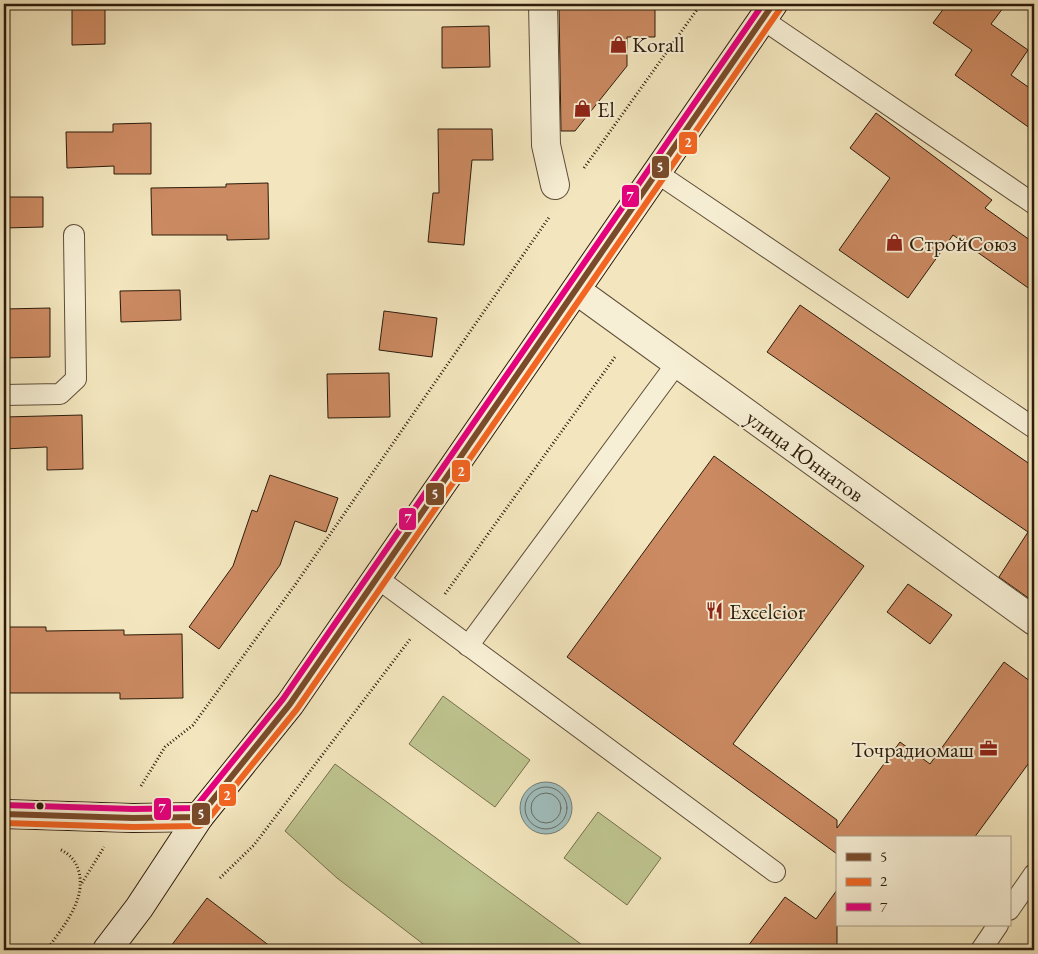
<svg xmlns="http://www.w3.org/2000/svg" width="1038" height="954" font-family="'EB Garamond',serif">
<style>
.green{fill:#bec48f;stroke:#75704d}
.water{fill:#a0bdbc;stroke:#727c75}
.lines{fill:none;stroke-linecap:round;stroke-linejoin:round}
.shore{stroke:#666c64;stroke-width:1}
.building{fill:#cc8a62;stroke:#2c1b0b}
.lane-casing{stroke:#5e4e38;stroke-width:22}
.street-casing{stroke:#5e4e38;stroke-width:30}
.secondary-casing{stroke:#2c1b0b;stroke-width:30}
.path{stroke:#2c1b0b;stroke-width:3;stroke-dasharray:1 2.5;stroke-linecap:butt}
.lane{stroke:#f7efd5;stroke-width:20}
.street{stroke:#f7efd5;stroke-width:28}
.secondary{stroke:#f7efd5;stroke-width:28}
.bus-1-casing{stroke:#f7efd5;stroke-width:10}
.bus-2-casing{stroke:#f7efd5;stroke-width:10}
.bus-3-casing{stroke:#f7efd5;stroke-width:10}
.bus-1{stroke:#7a4b2a;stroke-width:6}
.bus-2{stroke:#f26522;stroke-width:6}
.bus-3{stroke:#e5007d;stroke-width:6}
.bus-dot{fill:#2c1b0b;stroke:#f7efd5;stroke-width:2}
.labels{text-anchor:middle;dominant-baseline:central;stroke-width:4;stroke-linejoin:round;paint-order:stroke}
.poi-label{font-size:22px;fill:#2c1b0b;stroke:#f7efd5;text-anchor:start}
.street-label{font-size:22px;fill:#2c1b0b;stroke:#f7efd5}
.line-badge{stroke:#f7efd5;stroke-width:2}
.badge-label{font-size:14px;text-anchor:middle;font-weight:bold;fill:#fff}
</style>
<rect width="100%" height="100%" fill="#f3e6be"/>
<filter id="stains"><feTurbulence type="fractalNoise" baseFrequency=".004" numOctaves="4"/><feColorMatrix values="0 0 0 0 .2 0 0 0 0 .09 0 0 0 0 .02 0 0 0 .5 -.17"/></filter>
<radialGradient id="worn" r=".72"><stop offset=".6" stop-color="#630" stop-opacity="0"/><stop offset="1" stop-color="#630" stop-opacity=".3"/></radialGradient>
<!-- green -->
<g class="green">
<path d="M 443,696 L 530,760 L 495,807 L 409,744 Z"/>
<path d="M 335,764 L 589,950 L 431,950 L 337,878 L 285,831 Z"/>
<path d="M 598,812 L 661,858 L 627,905 L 564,858 Z"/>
</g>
<!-- water -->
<circle class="water" cx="546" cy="808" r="26"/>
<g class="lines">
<!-- shore -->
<g class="shore">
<circle cx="546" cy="808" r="21"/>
<circle cx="546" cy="808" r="15"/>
</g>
</g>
<!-- building -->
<g class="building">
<path d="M 72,4 L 105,4 L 105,44 L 72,45 Z"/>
<path d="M 559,4 L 655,4 L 655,37 L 627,37 L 627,66 L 575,131 L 561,131 Z"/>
<path d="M 947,4 L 1006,4 L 991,24 L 1028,50 L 1011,75 L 1034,91 L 1034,131 L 955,75 L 972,50 L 933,23 Z"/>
<path d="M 489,26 L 490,67 L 442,68 L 442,27 Z"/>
<path d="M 876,113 L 992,200 L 985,208 L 1034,243 L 1034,292 L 953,235 L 908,298 L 839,250 L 890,178 L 850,148 Z"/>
<path d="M 151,123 L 151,174 L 114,174 L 114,166 L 67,168 L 66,132 L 113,132 L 113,124 Z"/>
<path d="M 438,129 L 492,129 L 493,160 L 472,160 L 464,245 L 428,242 L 433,193 L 439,193 Z"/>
<path d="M 268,183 L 269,239 L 227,240 L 227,235 L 152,235 L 151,188 L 226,187 L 226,184 Z"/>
<path d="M 4,197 L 43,197 L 43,227 L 4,228 Z"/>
<path d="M 180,290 L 181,320 L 121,322 L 120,291 Z"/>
<path d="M 800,305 L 1034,467 L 1034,602 L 999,577 L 1028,532 L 767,352 Z"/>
<path d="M 50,308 L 50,357 L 4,358 L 4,309 Z"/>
<path d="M 384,311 L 437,318 L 432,357 L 379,350 Z"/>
<path d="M 389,373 L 390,417 L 328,418 L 327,374 Z"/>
<path d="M 82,415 L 83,469 L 47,470 L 47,447 L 4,449 L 4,417 Z"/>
<path d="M 714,456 L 864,566 L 733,744 L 837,820 L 837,828 L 900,742 L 930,764 L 1004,662 L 1034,684 L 1034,756 L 974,838 L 837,838 L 837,854 L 567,657 Z"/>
<path d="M 270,475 L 338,498 L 326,532 L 295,521 L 280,565 L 219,649 L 189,627 L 233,566 L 252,510 L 257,512 Z"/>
<path d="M 908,584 L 952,615 L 930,644 L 887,612 Z"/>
<path d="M 4,627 L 46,627 L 46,631 L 124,630 L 124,635 L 182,634 L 183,698 L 120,699 L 120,693 L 4,693 Z"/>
<path d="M 837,890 L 837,950 L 745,950 L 785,897 L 816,919 Z"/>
<path d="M 207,898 L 275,950 L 168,950 Z"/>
</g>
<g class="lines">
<defs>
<g id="lane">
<path d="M 762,19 L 1034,204"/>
<path d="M 657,173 L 1034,428"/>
<path d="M 4,395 L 60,394 L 76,379 L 74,235"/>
<path d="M 377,578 L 775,872"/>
<path d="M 468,646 L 677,363"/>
<path d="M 1009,910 L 1034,874"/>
<path d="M 981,950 L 998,925"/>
</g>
<g id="street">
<path d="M 543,4 L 546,145 L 555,185"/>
<path d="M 576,290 L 1034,621"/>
</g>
<g id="secondary">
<path d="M 4,814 L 133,818 L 199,817"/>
<path d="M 107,950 L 139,908 L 199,817 L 290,704 L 773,4"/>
</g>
</defs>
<!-- lane casing -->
<use href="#lane" class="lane-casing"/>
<!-- street casing -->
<use href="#street" class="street-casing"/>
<!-- secondary casing -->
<use href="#secondary" class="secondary-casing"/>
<!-- path -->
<g class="path">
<path d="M 584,168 L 701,4"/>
<path d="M 445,594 L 615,357"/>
<path d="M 141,786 L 165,747 L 193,725 L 295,585 L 550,216"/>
<path d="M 220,878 L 254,845 L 411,638"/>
<path d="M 82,883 L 104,847"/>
<path d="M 47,950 C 62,927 86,902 79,872 C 76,861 70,854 59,849"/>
</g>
<!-- lane -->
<use href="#lane" class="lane"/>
<!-- street -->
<use href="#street" class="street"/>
<!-- secondary -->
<use href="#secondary" class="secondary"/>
<defs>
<path id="bus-1" d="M 4,814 L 133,818 L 199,817 L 290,704 L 773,4"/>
<path id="bus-2" d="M 4,823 L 133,827 L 199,826 L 205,823 L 297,709 L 780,9"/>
<path id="bus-3" d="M 4,805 L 133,809 L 195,808 L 283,699 L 763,4"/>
</defs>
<!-- bus-1 casing -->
<use href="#bus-1" class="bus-1-casing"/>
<!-- bus-2 casing -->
<use href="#bus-2" class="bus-2-casing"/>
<!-- bus-3 casing -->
<use href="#bus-3" class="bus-3-casing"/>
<!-- bus-1 -->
<use href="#bus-1" class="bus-1"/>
<!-- bus-2 -->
<use href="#bus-2" class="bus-2"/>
<!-- bus-3 -->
<use href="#bus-3" class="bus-3"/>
</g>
<!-- icons -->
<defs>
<symbol id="shop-bare" viewBox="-9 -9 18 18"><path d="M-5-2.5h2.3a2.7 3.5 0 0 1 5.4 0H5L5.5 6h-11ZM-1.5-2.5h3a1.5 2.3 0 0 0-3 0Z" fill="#8f2418" stroke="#f7efd5" stroke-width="2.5" paint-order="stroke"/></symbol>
<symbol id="restaurant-bare" viewBox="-9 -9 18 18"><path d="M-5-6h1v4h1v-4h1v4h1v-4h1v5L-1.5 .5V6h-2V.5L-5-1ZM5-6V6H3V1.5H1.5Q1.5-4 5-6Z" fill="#8f2418" stroke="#f7efd5" stroke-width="2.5" paint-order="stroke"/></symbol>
<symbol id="office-bare" viewBox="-9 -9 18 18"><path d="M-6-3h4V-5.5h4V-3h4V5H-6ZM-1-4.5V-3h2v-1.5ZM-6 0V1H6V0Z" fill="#8f2418" stroke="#f7efd5" stroke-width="2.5" paint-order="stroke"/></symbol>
</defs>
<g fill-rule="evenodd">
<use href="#shop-bare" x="606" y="32" width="25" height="25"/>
<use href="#shop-bare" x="570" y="96" width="25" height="25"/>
<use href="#shop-bare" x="882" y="230" width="25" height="25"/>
<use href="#restaurant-bare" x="702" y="598" width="25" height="25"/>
<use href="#office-bare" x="976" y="736" width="25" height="25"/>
</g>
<!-- markers -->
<circle class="bus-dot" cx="40" cy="806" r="4.5"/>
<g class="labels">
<!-- poi labels -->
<g class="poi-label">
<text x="632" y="44">Korall</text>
<text x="597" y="109">El</text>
<text x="909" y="243">СтройСоюз</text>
<text x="729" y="611">Excelcior</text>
<text x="974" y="749" text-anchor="end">Точрадиомаш</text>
</g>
<!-- street labels -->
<g class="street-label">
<text transform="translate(805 456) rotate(36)">улица Юннатов</text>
</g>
</g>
<g class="line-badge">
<rect x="678" y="131" width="20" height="24" rx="5" fill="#f26522"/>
<rect x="651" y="155" width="19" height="24" rx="5" fill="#7a4b2a"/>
<rect x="621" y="184" width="19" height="24" rx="5" fill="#e5007d"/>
<rect x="451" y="459" width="20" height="24" rx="5" fill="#f26522"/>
<rect x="425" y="482" width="20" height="24" rx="5" fill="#7a4b2a"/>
<rect x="398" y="507" width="19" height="24" rx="5" fill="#e5007d"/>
<rect x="218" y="783" width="19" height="24" rx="5" fill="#f26522"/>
<rect x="153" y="797" width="19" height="24" rx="5" fill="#e5007d"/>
<rect x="191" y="802" width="20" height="24" rx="5" fill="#7a4b2a"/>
</g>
<g class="badge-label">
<text x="688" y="147">2</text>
<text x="660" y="172">5</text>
<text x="630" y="201">7</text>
<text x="461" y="476">2</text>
<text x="435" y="499">5</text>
<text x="408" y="523">7</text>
<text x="227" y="800">2</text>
<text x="162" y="813">7</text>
<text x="201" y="819">5</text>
</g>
<!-- margin -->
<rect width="1038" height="954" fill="none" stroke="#f3e6be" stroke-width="20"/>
<rect x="5" y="5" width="1028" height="944" fill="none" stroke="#2c1b0b" stroke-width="2.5"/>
<rect x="10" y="10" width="1018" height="934" fill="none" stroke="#2c1b0b"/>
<!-- legend -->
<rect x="836" y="836" width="175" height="90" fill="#f7efd5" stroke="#a69a84"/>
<rect x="846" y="853" width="25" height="8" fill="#7a4b2a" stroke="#a69a84"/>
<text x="880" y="862" font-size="15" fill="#2c1b0b">5</text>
<rect x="846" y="878" width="25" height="8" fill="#f26522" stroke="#a69a84"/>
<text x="880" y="886" font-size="15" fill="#2c1b0b">2</text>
<rect x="846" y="903" width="25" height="8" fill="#e5007d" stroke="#a69a84"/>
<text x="880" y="912" font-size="15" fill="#2c1b0b">7</text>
<rect width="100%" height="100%" filter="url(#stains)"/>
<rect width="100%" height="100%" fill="url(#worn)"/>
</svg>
